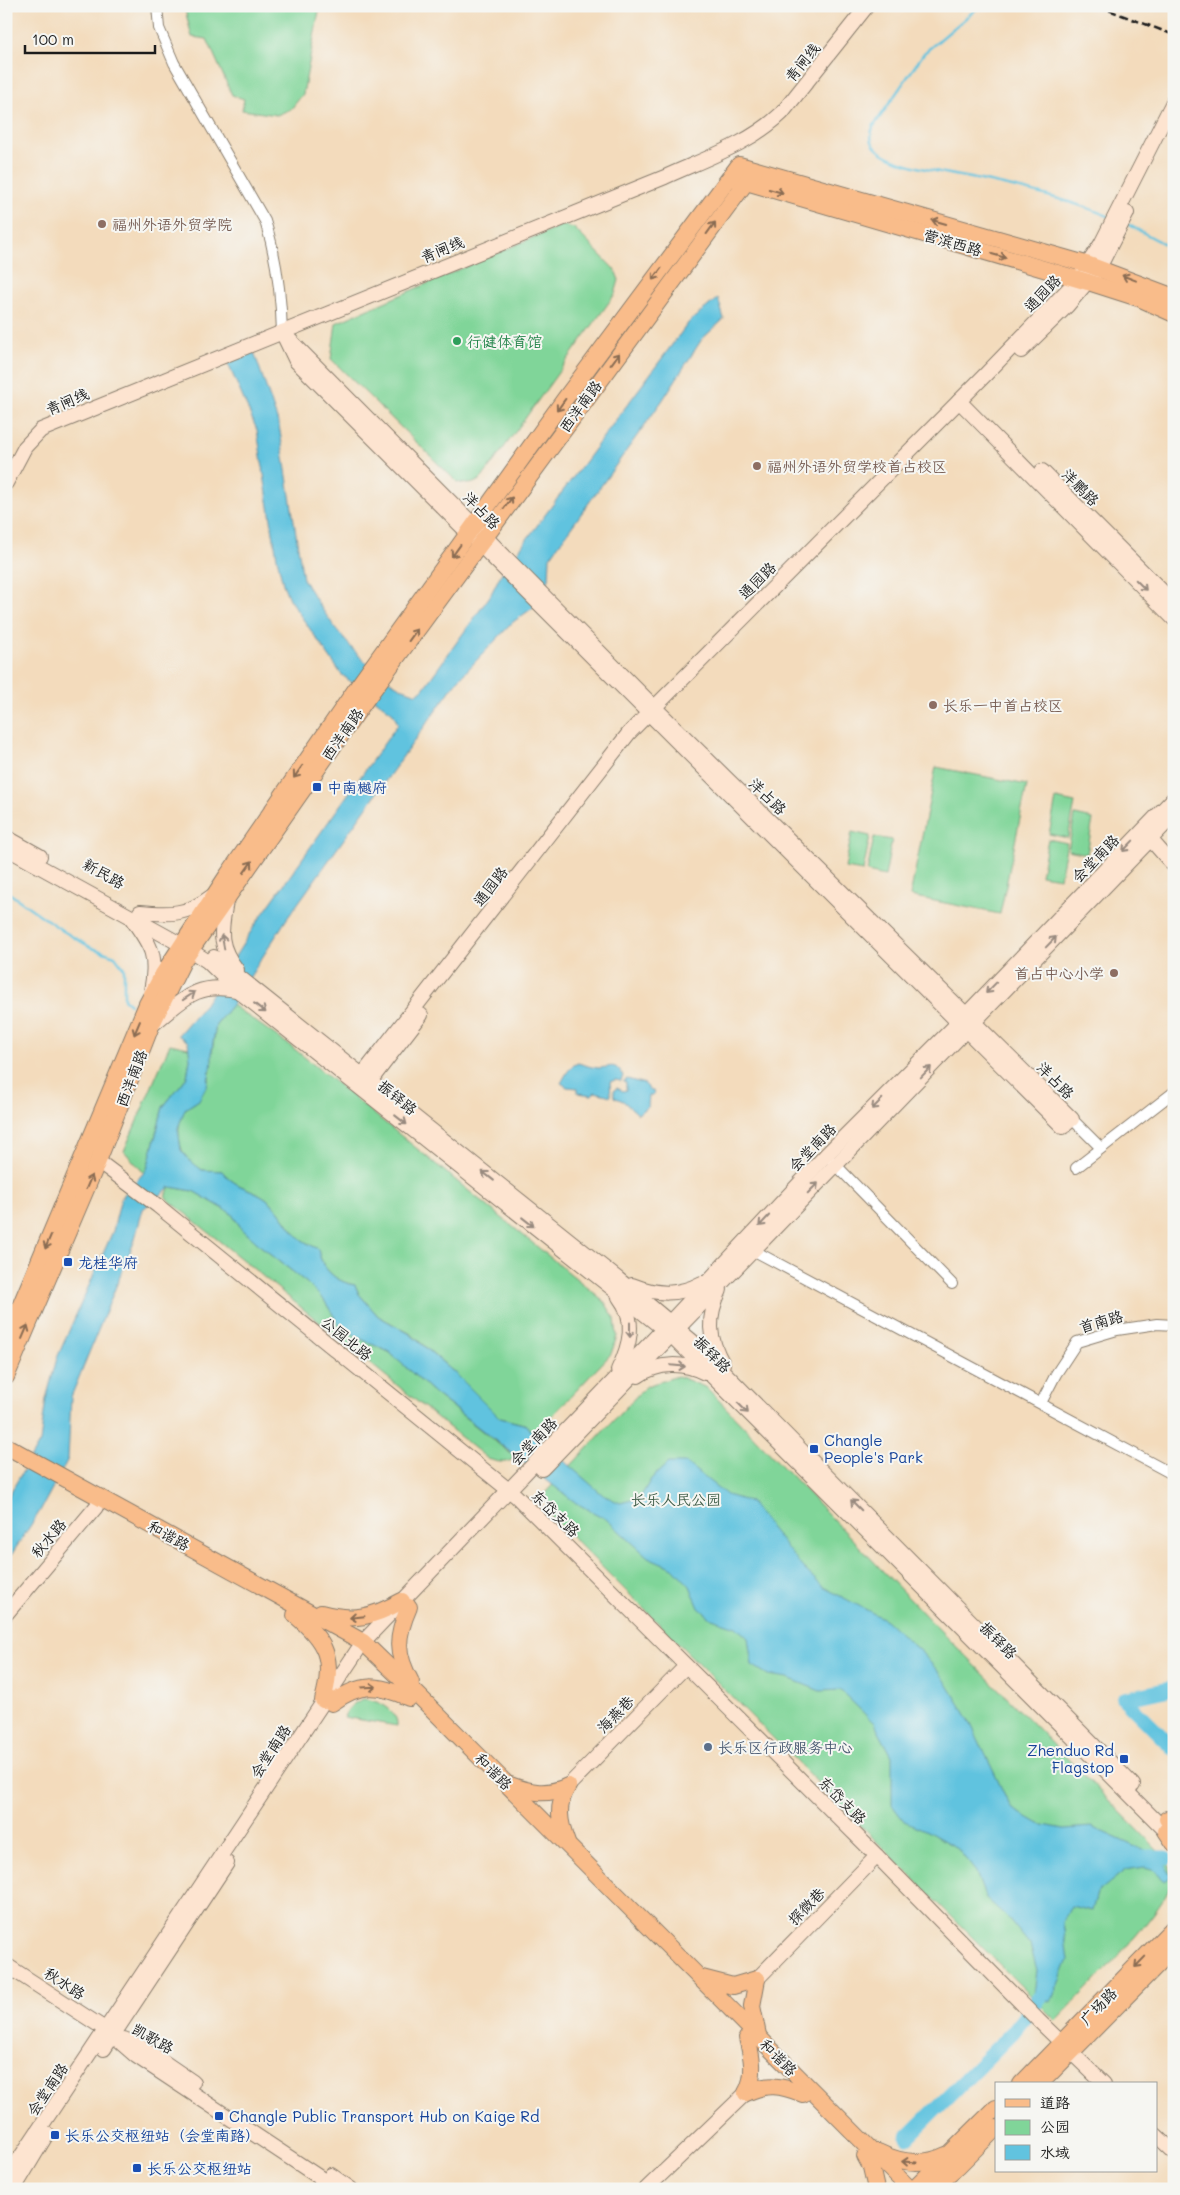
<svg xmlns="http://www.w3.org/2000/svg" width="1180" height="2195" font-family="Mali,'LXGW WenKai TC',sans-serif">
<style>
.green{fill:#80d599;stroke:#4e785a}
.water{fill:#61c3df;stroke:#3e707e}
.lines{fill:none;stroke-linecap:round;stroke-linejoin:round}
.stream{stroke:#61c3df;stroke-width:2.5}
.river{stroke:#61c3df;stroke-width:15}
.street-casing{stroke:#887c6c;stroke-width:12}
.secondary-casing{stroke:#887c6c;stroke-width:16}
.primary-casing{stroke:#887c6c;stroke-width:18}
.street{stroke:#fff;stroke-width:10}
.secondary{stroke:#fde4d0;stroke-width:14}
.primary{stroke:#f9bc8a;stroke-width:16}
.rail{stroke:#1c1c1c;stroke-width:2.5;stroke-dasharray:8 4;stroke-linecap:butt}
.oneway{stroke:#8a6c53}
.oneway2{stroke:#988a7f}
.education-dot{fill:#8d6e63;stroke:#f6f6f2;stroke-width:2}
.leisure-dot{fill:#2e9e5b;stroke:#f6f6f2;stroke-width:2}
.transit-dot{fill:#1a4fb4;stroke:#f6f6f2;stroke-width:2}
.service-dot{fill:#5c6f8a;stroke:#f6f6f2;stroke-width:2}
.labels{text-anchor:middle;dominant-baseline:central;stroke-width:4;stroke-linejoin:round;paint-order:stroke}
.street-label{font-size:15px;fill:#1c1c1c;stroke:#f6f6f2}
.education-label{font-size:15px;fill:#785e54;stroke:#f6f6f2;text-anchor:start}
.leisure-label{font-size:15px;fill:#27864d;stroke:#f6f6f2;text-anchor:start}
.transit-label{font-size:15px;fill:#164399;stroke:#f6f6f2;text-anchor:start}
.park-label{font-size:15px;fill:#3f5d48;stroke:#f6f6f2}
.service-label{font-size:15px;fill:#4e5e75;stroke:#f6f6f2;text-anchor:start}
</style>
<rect width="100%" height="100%" fill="#f6f6f2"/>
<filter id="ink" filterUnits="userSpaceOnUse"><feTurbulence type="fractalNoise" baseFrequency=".02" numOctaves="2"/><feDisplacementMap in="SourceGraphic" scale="10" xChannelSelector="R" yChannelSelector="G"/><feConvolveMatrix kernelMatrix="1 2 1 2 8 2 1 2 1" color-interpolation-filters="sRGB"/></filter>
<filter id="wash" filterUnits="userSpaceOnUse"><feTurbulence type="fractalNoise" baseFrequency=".0096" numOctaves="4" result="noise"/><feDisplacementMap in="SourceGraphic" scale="20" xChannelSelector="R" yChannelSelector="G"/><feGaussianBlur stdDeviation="1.12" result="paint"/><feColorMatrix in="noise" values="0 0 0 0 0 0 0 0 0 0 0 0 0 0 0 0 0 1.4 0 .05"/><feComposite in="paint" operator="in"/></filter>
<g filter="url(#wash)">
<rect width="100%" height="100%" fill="#f3dbbc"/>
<!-- green -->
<g class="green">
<path d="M 184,6 L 320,6 L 303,94 L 291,109 L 277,115 L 242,110 L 244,99 L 232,95 L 207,39 L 192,37 Z"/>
<path d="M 562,225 L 574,228 L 615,270 L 619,280 L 615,294 L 482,478 C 473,485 468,485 457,482 L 331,359 L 336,323 Z"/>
<path d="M 936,767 L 1027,785 L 1000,914 L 910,896 Z"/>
<path d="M 1056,799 L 1075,803 L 1068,838 L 1049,834 Z"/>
<path d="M 1075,815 L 1093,819 L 1087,854 L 1068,850 Z"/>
<path d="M 852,832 L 870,836 L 863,871 L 845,868 Z"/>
<path d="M 874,837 L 892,840 L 885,876 L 867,872 Z"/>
<path d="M 1048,839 L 1067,843 L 1060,878 L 1041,875 Z"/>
<path d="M 232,1005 L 292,1047 L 604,1301 L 615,1319 L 617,1336 L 611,1354 L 534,1435 L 527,1425 L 500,1418 L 458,1376 L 411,1334 L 378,1316 L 359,1294 L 355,1285 C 335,1282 321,1268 318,1249 C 313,1246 306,1243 301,1239 C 288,1228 282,1211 268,1200 C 252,1187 237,1190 222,1171 C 216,1171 208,1172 203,1170 C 179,1163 173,1130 184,1111 C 187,1106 195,1104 199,1099 C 207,1089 210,1075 212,1063 L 190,1059 L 187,1077 L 163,1107 L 147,1169 L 144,1173 L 124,1151 L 170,1044 L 212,1053 L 216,1024 Z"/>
<path d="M 170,1187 L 193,1191 L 231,1213 L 242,1229 L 264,1249 L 307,1283 L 324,1300 L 340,1326 L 363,1340 L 389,1352 L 434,1393 L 515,1457 C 508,1465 497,1462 488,1459 L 165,1197 Z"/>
<path d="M 678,1376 L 707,1388 L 929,1619 L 1166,1858 C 1169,1865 1173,1872 1172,1880 C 1168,1910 1080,1995 1056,2021 L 551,1516 L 544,1494 L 646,1386 Z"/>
<path d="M 363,1699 C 377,1700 398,1709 397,1726 L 344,1717 C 348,1707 354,1703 363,1699 Z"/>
</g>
<!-- water -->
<g class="water">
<path d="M 718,298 L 724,319 L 702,339 L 662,401 L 550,557 L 549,579 L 534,607 L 513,622 L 457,681 L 286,920 L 232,1005 L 216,1024 L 212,1049 L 212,1063 L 207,1085 L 199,1100 L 185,1109 L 178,1128 L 181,1150 L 189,1160 L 202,1170 L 222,1171 C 237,1190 252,1187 268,1200 C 282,1211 288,1228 301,1239 C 306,1243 313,1246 318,1249 C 321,1268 335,1282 355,1285 L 359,1294 L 378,1316 L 410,1334 L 458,1376 L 500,1418 L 527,1425 L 534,1435 L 603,1495 L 620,1503 L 640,1498 L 651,1479 L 668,1463 L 686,1463 L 727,1495 L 750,1502 L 802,1567 L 823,1587 L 886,1620 L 922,1653 L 943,1677 L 968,1718 L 1011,1808 L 1039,1824 L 1064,1829 L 1092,1827 L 1160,1858 L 1172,1876 L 1165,1881 L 1152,1869 L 1145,1867 L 1125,1870 L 1097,1893 L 1092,1911 L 1071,1906 L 1063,1922 L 1068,1960 L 1051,2002 L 1034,1995 L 1037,1970 L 1030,1945 L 1009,1919 L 985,1897 L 976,1872 L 957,1848 L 925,1830 L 904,1821 L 892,1805 L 892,1756 L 874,1723 L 840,1690 L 820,1691 L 788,1678 L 768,1675 L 752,1665 L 748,1638 L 736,1627 L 712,1619 L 699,1608 L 690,1586 L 673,1568 L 648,1557 L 606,1519 L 576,1503 L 434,1393 L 389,1352 L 363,1340 L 340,1326 L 324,1300 L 307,1283 L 264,1249 L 242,1229 L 231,1213 L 193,1191 L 170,1187 L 143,1209 L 134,1242 L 71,1397 L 68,1459 L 40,1511 L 6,1563 L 6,1500 L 40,1442 L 46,1399 L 57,1358 L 113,1231 L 121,1198 L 147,1169 L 163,1107 L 187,1077 L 190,1059 L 188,1042 L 178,1035 L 205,1004 L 255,925 L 398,724 L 393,713 L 342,675 L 289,599 L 283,584 L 277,558 L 257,430 L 226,359 L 253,349 L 279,425 L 303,579 C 330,623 365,677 417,694 L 423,689 L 490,596 L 501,574 L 689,322 Z"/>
<path d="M 578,1063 C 585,1065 593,1068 599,1068 C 612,1067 615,1062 623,1076 L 621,1081 L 615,1080 L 610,1082 L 611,1096 L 595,1092 L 592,1095 L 578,1093 L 578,1088 L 567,1087 L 561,1083 C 566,1075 569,1066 578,1063 Z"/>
<path d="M 627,1079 L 645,1084 L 650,1090 L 653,1090 L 654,1094 L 649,1096 L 648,1106 L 638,1114 L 623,1101 L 614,1097 L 614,1090 L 617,1088 L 623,1091 L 626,1090 L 626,1083 L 623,1082 Z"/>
</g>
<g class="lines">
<!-- stream -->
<g class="stream">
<path d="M 980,6 L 924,53 L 873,127 C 870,135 870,142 876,148 C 894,167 959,175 985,181 C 1023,189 1075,201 1110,217"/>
<path d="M 1127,224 L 1174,249"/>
<path d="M 6,891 L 63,931 L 92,948 L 115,956 L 124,968 L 124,999 L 130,1004"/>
</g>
<!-- river -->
<g class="river">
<path d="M 1174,1688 L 1124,1699 L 1174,1749"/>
<path d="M 1138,1858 L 1166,1858"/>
<path d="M 908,2137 L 1012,2033 L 1041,1996 L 1046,1978"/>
</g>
</g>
</g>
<g filter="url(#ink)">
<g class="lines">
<defs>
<g id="street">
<path d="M 157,6 L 159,28 L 174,63 L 265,221 C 277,258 281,294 282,332"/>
<path d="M 1072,1119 L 1101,1148"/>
<path d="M 832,1161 L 952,1284"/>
<path d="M 1076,1168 L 1174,1092"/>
<path d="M 749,1248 L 1174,1475"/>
<path d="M 1041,1403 L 1056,1374 L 1077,1342 L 1117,1330 L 1157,1324 L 1174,1325"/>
</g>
<g id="secondary">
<path d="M 282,332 L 654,707 L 1072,1119 L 1063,1127 L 296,361 Z"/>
<path d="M 1021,351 L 1067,306 L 1099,268 L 1127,213"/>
<path d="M 959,401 L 1174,619"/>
<path d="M 1042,471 L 1174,603"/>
<path d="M 6,483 L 25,447 L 41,430 L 665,177 C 704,159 750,144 782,113 L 867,6"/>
<path d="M 1145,833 L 1174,866"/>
<path d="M 6,837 L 40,856"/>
<path d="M 6,848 L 182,945 L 207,961 L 237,990 L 671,1335 L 1173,1838"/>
<path d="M 226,901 C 221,931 217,944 237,970"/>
<path d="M 140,912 C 171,915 187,915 212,896"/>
<path d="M 132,919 C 152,947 158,956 151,991"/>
<path d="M 214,957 L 618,1279 L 698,1346 L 1133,1785"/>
<path d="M 152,1025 C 183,1001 193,982 237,990"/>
<path d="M 356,1083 L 629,733 L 986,374 L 1078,279 L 1101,244 L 1174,100"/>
<path d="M 364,1089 L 421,1015"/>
<path d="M 98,1161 L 158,1206 L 516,1496 L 877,1856 L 1038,2020 L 1104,2084"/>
<path d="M 632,1285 C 657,1295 678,1296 702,1283"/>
<path d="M 720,1290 C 707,1317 708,1338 723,1364"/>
<path d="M 618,1370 C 630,1346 637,1320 619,1297"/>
<path d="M 638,1376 C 659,1362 683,1362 705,1373"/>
<path d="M 542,1469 L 1174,815"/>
<path d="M 6,1614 L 96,1507"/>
<path d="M 568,1786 L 686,1666"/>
<path d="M 6,1965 L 105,2029 L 136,2056 L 337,2189"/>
<path d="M 757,1979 L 877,1856"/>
<path d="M 124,2039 L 142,2047 L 193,2082"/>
<path d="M 104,2049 L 227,1863"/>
<path d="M 1156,2135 L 1174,2152"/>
<path d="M 331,2175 L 351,2189"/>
<path d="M 6,2179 L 363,1642 L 670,1322 L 826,1155 L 958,1023 L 1174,798"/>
<path d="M 14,2189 L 47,2134"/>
<path d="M 646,2189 L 746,2093"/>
</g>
<g id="primary">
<path d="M 736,179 L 1088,282 L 1141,299 L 1174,314"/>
<path d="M 6,1340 L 147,1004 L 163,974 L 227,876 L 356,689 L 564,400 L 739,165 L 1089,265 L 1174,297"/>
<path d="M 6,1377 L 98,1161 L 151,1026 L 183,961 L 367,698 L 755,170"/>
<path d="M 6,1446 L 363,1642 L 416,1693 L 910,2189"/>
<path d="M 409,1607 C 396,1637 395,1653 411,1682"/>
<path d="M 321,1613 C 354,1622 373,1617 402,1601"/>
<path d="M 295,1615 C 326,1641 335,1659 323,1700"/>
<path d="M 332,1703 C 361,1682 377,1684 409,1698"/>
<path d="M 510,1785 C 531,1793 547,1796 568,1786"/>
<path d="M 1167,1819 L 1174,1822"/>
<path d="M 1166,1831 L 1174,1843"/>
<path d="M 567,1843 C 559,1822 556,1805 568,1786"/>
<path d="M 702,1978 L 733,1986 L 757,1979"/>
<path d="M 757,1979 L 752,2006 L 758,2035"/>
<path d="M 1021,2084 L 1174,1927"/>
<path d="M 1040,2084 L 1174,1948"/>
<path d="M 746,2093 C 767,2083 780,2085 803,2094"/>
<path d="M 746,2093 C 756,2075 752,2057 747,2038"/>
<path d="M 878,2152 C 900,2163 924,2166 946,2155"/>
<path d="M 865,2156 L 871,2167 L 876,2189"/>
<path d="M 914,2189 L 996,2108"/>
<path d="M 931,2189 L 957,2167 L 996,2128"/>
</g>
</defs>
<!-- street casing -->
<use href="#street" class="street-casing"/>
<!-- secondary casing -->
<use href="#secondary" class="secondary-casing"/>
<!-- primary casing -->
<use href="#primary" class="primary-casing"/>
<!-- street -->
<use href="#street" class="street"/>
<!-- secondary -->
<use href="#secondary" class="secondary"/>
<!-- primary -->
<use href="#primary" class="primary"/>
<!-- rail -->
<path class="rail" d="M 1098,6 L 1174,35"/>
</g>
<!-- one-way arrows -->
<defs><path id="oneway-shaft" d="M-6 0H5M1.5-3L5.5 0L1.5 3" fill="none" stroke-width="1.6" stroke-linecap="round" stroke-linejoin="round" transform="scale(1.25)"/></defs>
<g class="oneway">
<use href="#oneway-shaft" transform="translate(776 191) rotate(16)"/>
<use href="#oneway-shaft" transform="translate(939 222) rotate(-164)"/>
<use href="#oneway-shaft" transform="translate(711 228) rotate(-54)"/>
<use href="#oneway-shaft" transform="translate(999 256) rotate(16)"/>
<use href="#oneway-shaft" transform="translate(657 274) rotate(127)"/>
<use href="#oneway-shaft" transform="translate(1129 278) rotate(-159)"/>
<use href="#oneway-shaft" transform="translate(615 359) rotate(-54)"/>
<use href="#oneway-shaft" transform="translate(561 405) rotate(126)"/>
<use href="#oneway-shaft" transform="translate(508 503) rotate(-54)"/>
<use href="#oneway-shaft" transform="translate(456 551) rotate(126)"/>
<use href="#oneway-shaft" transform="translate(413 635) rotate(-54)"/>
<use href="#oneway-shaft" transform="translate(298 772) rotate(125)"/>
<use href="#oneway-shaft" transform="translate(248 867) rotate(-55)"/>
<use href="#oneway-shaft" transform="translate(137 1028) rotate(113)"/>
<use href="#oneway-shaft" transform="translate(89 1182) rotate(-67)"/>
<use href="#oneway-shaft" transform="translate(48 1242) rotate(113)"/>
<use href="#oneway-shaft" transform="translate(25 1332) rotate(-67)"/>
<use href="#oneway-shaft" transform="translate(357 1617) rotate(174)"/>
<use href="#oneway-shaft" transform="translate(369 1687) rotate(-3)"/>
<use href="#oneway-shaft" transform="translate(1140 1962) rotate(134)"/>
<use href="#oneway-shaft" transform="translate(909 2162) rotate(-176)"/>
</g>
<g class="oneway2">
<use href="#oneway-shaft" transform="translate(1141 585) rotate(45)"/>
<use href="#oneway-shaft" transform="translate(1128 846) rotate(134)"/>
<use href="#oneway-shaft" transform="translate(223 942) rotate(-100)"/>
<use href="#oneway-shaft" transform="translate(1051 942) rotate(-46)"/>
<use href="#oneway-shaft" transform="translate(991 988) rotate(134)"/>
<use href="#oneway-shaft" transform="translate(189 996) rotate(-34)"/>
<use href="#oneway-shaft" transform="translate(260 1008) rotate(38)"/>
<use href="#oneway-shaft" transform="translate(926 1072) rotate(-46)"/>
<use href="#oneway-shaft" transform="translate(877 1104) rotate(135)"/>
<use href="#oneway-shaft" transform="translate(401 1120) rotate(38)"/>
<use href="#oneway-shaft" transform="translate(488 1176) rotate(-142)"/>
<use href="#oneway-shaft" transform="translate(813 1188) rotate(-45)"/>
<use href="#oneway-shaft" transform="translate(764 1221) rotate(133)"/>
<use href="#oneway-shaft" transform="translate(528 1222) rotate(38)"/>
<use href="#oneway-shaft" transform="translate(630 1330) rotate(90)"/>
<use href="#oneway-shaft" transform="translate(678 1366) rotate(5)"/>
<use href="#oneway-shaft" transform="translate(743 1408) rotate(45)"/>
<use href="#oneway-shaft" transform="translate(856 1505) rotate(-135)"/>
</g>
</g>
<!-- markers -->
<g class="education-dot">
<circle cx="102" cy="224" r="5"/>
<circle cx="757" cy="466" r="5"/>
<circle cx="933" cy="705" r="5"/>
<circle cx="1114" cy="973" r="5"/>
</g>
<circle class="leisure-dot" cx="457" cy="341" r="5"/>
<g class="transit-dot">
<rect x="312" y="782" width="10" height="10" rx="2.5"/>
<rect x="63" y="1257" width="10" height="10" rx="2.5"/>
<rect x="809" y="1444" width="10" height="10" rx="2.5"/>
<rect x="1119" y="1754" width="10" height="10" rx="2.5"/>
<rect x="214" y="2111" width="10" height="10" rx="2.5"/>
<rect x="50" y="2130" width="10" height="10" rx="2.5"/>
<rect x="132" y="2163" width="10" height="10" rx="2.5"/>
</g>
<circle class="service-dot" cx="708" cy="1747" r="5"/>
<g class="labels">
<!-- street labels -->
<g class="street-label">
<text transform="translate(802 62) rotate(-51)">青闸线</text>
<text transform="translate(953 242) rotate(16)">营滨西路</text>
<text transform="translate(442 249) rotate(-22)">青闸线</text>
<text transform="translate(1042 293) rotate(-46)">通园路</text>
<text transform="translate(67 401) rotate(-23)">青闸线</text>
<text transform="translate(580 406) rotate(-54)">西洋南路</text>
<text transform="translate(1081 487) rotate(45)">洋鹏路</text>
<text transform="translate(482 510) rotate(46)">洋占路</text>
<text transform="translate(757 580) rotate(-45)">通园路</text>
<text transform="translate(342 734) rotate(-55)">西洋南路</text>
<text transform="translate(768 796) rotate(44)">洋占路</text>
<text transform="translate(1095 858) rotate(-46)">会堂南路</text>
<text transform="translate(104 873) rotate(29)">新民路</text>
<text transform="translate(490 886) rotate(-52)">通园路</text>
<text transform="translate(131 1078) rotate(-69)">西洋南路</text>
<text transform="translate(1056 1080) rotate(45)">洋占路</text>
<text transform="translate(398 1097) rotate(39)">振铎路</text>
<text transform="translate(812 1147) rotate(-46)">会堂南路</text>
<text transform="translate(1101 1321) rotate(-16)">首南路</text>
<text transform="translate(347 1338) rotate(39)">公园北路</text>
<text transform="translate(713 1354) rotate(45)">振铎路</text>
<text transform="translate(533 1441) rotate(-46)">会堂南路</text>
<text transform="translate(556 1513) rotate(44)">东岱支路</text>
<text transform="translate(169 1535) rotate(29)">和谐路</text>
<text transform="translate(48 1538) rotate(-50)">秋水路</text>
<text transform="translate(999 1640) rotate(45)">振铎路</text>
<text transform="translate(615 1714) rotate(-46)">海燕巷</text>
<text transform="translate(270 1751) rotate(-57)">会堂南路</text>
<text transform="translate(494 1771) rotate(45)">和谐路</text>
<text transform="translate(843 1800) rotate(45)">东岱支路</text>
<text transform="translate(806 1906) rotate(-46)">探微巷</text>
<text transform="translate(65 1983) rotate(33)">秋水路</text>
<text transform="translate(1098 2006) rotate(-46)">广场路</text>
<text transform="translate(153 2038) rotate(29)">凯歌路</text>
<text transform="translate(779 2057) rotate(45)">和谐路</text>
<text transform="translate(47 2089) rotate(-56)">会堂南路</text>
</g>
<!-- education labels -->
<g class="education-label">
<text x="112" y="224">福州外语外贸学院</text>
<text x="767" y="466">福州外语外贸学校首占校区</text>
<text x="943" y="705">长乐一中首占校区</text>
<text x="1104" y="973" text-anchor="end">首占中心小学</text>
</g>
<!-- leisure labels -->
<g class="leisure-label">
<text x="467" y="341">行健体育馆</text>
</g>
<!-- transit labels -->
<g class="transit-label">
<text x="327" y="787">中南樾府</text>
<text x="78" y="1262">龙桂华府</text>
<text x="824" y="1440">Changle<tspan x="824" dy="17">People's Park</tspan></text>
<text x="1114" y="1750" text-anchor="end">Zhenduo Rd<tspan x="1114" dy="17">Flagstop</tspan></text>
<text x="229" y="2116">Changle Public Transport Hub on Kaige Rd</text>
<text x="65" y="2135">长乐公交枢纽站（会堂南路）</text>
<text x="147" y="2168">长乐公交枢纽站</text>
</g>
<!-- park labels -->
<g class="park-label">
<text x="676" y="1499">长乐人民公园</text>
</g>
<!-- service labels -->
<g class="service-label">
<text x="718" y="1747">长乐区行政服务中心</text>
</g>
</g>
<!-- margin -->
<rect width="1180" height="2195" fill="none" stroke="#f6f6f2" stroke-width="25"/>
<!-- legend -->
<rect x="995" y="2082" width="162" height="90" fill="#f6f6f2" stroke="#9f9f9c"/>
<rect x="1005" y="2099" width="25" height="8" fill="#f9bc8a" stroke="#9f9f9c"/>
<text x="1040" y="2108" font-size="15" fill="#1c1c1c">道路</text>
<rect x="1005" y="2120" width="25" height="15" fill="#80d599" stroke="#9f9f9c"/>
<text x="1040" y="2132" font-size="15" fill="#1c1c1c">公园</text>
<rect x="1005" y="2145" width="25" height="15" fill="#61c3df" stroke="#9f9f9c"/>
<text x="1040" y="2158" font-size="15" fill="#1c1c1c">水域</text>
<!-- scale -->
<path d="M25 45v8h130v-8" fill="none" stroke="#1c1c1c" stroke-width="2.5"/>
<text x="32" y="45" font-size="15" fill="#1c1c1c" stroke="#f6f6f2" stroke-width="4" paint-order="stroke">100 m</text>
</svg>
